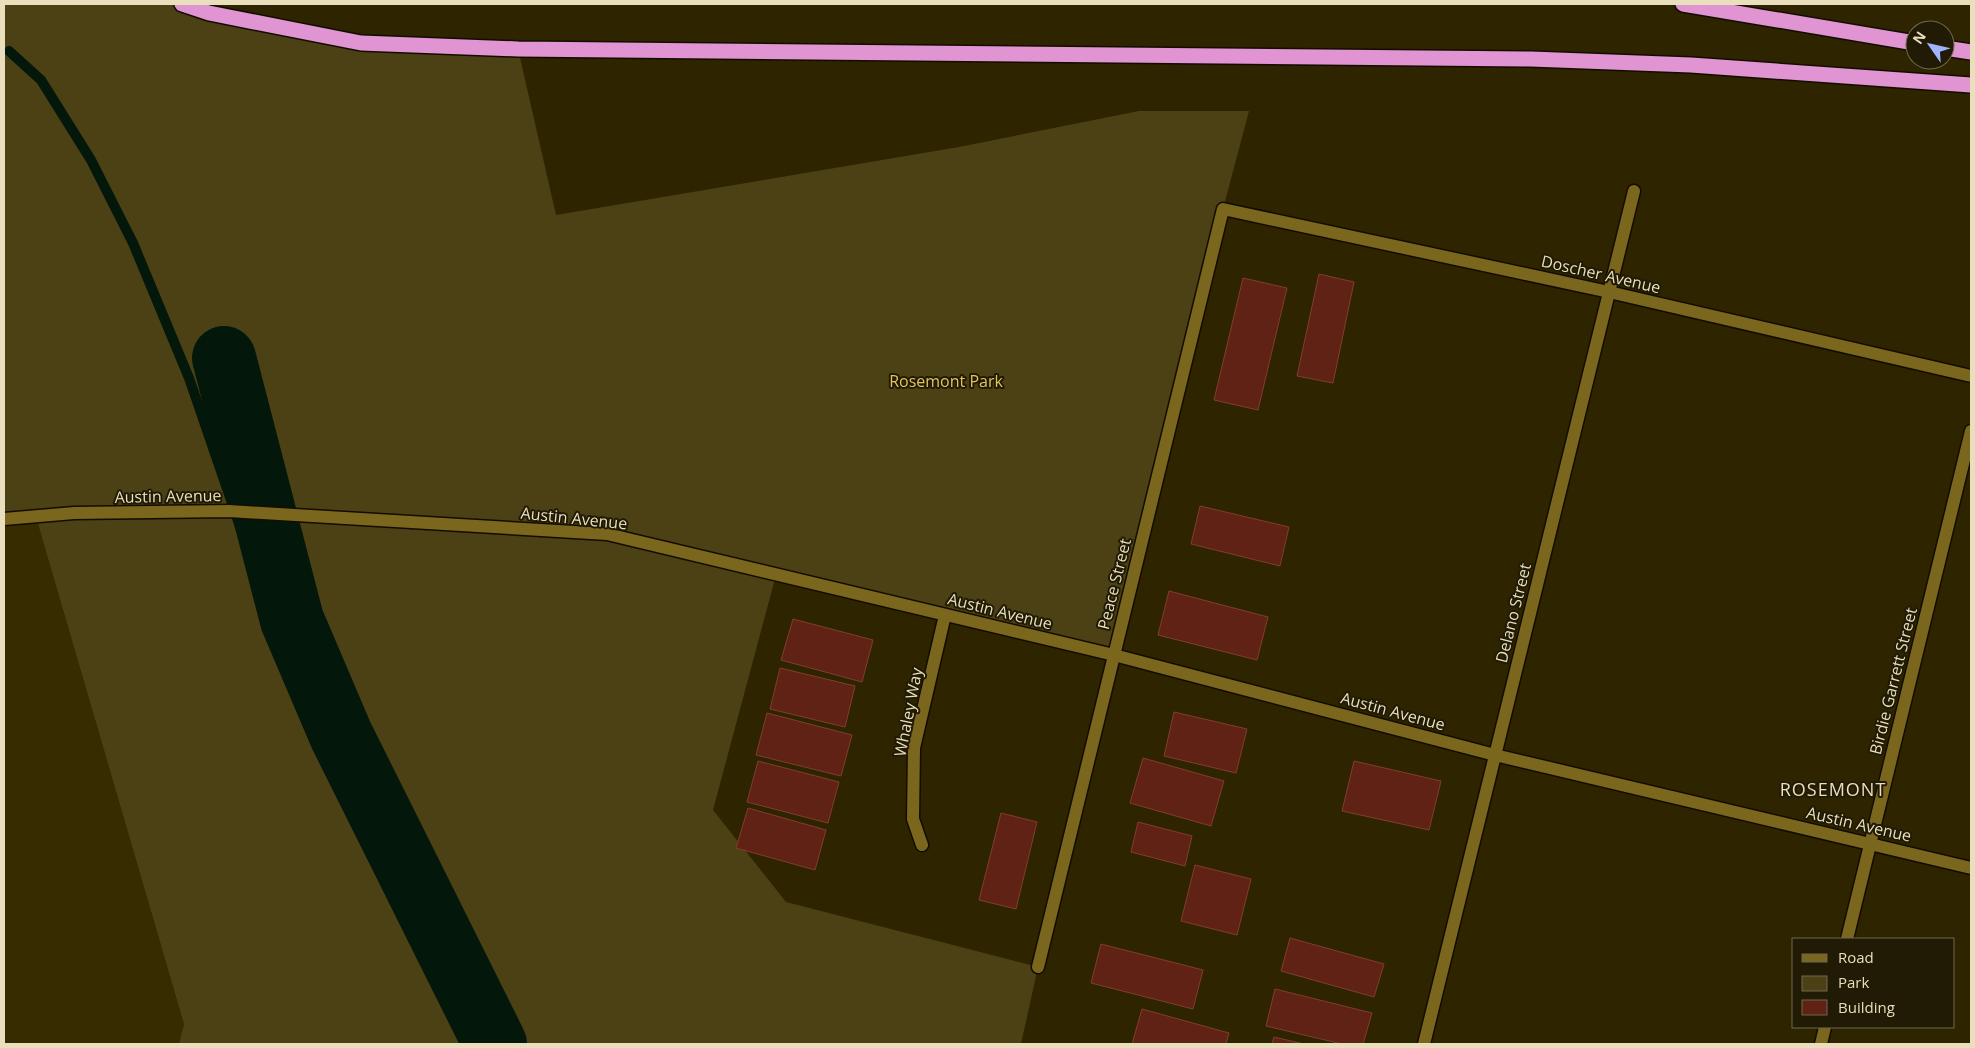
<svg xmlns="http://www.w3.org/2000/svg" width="1975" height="1048" font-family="'Open Sans',sans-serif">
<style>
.built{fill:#372b00}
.green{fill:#4c4015}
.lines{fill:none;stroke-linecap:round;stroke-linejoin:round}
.stream{stroke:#03170a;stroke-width:10}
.river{stroke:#03170a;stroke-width:64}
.building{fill:#602215;stroke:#7f3e30}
.minor-casing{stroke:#130d00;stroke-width:15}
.tertiary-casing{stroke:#130d00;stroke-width:15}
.motorway-casing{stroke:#130d00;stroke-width:18}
.minor{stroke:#7a661d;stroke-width:12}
.tertiary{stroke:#7a661d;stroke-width:12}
.motorway{stroke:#e094d2;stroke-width:15}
.labels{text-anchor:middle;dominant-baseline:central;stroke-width:4;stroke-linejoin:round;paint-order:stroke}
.street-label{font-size:16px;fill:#e9dfbd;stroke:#211b05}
.park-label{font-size:16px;fill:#e2c45e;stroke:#211b05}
.neighbourhood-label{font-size:18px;letter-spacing:1px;fill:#e9dfbd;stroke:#211b05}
</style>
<rect width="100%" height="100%" fill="#2e2400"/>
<!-- built -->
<path class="built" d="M 36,517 L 184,1024 L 179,1044 L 4,1044 L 4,519 Z"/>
<!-- green -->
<path class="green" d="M 4,4 L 182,4 L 361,43 L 518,49 L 556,215 L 959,147 L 1139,111 L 1249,111 L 1223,209 L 1114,655 L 776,575 L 713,810 L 786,902 L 1038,967 L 1021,1044 L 179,1044 L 184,1024 L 36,517 L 4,519 Z"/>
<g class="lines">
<!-- stream -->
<path class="stream" d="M 9,51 L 41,80 L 91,160 L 133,243 L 189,378 L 248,550 L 380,856 L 476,1044"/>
<!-- river -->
<path class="river" d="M 224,358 L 292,620 L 341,735 L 495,1044"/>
</g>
<!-- building -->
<g class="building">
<path d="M 1319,274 L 1354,282 L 1333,383 L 1297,376 Z"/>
<path d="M 1243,278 L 1287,288 L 1258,410 L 1214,400 Z"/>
<path d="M 1200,506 L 1289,527 L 1280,566 L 1191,544 Z"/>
<path d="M 1169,591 L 1268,617 L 1257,660 L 1158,635 Z"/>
<path d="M 793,619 L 873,640 L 862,682 L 781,660 Z"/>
<path d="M 780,668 L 855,686 L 845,727 L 770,709 Z"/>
<path d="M 1174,712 L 1247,729 L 1236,773 L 1164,756 Z"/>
<path d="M 767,713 L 852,735 L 841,776 L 756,755 Z"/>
<path d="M 1143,758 L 1224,781 L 1211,826 L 1130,803 Z"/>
<path d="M 758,761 L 839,782 L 828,823 L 747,802 Z"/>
<path d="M 1354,761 L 1441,781 L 1429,830 L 1342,811 Z"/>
<path d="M 748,808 L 826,830 L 815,870 L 736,848 Z"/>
<path d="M 1001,813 L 1037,822 L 1016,909 L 979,900 Z"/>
<path d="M 1138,822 L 1192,836 L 1185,866 L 1131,852 Z"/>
<path d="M 1195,865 L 1251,879 L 1237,935 L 1181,921 Z"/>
<path d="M 1290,938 L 1384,964 L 1374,997 L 1281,971 Z"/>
<path d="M 1101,944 L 1203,970 L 1193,1009 L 1091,983 Z"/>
<path d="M 1275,989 L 1372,1013 L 1363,1044 L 1342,1044 L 1266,1026 Z"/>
<path d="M 1142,1009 L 1229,1033 L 1226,1044 L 1132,1044 Z"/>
<path d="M 1274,1037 L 1304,1044 L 1272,1044 Z"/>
</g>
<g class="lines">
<defs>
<g id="minor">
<path d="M 922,845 L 913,819 L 914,748 L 945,615"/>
<path d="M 1847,939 L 1971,431"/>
<path d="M 1038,967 L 1223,209 L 1609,292 L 1971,376"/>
<path d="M 1424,1044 L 1634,191"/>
<path d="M 1821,1044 L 1825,1027"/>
</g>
<path id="tertiary" d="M 4,519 L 74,513 L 229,511 L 607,534 L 1114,655 L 1495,755 L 1971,868"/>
<g id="motorway">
<path d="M 182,4 L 209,13 L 361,43 L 518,49 L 1531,59 L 1691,65 L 1971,85"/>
<path d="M 1683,4 L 1915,43"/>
<path d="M 1945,48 L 1971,52"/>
</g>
</defs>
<!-- minor casing -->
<use href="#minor" class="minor-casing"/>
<!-- tertiary casing -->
<use href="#tertiary" class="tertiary-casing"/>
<!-- motorway casing -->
<use href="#motorway" class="motorway-casing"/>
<!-- minor -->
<use href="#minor" class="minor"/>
<!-- tertiary -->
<use href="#tertiary" class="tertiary"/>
<!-- motorway -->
<use href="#motorway" class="motorway"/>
</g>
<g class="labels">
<!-- street labels -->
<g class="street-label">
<text transform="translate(1601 274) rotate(13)">Doscher Avenue</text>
<text transform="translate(168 496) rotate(-1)">Austin Avenue</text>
<text transform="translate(574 518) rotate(6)">Austin Avenue</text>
<text transform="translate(1114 584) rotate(-76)">Peace Street</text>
<text transform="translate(1000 611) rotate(14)">Austin Avenue</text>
<text transform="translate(1513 613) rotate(-76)">Delano Street</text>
<text transform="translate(1893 681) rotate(-76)">Birdie Garrett Street</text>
<text transform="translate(1393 711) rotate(15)">Austin Avenue</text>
<text transform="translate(908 712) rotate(-79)">Whaley Way</text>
<text transform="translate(1859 824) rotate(13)">Austin Avenue</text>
</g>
<!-- park labels -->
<g class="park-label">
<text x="946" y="381">Rosemont Park</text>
</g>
<!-- neighbourhood labels -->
<g class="neighbourhood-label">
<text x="1833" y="789">ROSEMONT</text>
</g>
</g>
<!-- border -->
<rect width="1975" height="1048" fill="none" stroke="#e9dfbd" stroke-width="10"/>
<!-- legend -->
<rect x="1792" y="938" width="162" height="90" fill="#211b05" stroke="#71694f"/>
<rect x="1802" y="954" width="25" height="8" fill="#7a661d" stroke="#71694f"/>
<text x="1838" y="963" font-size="15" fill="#e9dfbd">Road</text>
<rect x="1802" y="976" width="25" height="15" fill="#4c4015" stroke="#71694f"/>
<text x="1838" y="988" font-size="15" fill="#e9dfbd">Park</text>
<rect x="1802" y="1000" width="25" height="15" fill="#602215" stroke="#71694f"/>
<text x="1838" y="1013" font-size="15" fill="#e9dfbd">Building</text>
<!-- north arrow -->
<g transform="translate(1930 45) rotate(304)"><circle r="24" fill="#211b05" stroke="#71694f"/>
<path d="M0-4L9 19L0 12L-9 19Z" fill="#a1b3fd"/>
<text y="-8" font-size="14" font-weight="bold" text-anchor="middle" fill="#e9dfbd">N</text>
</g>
</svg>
